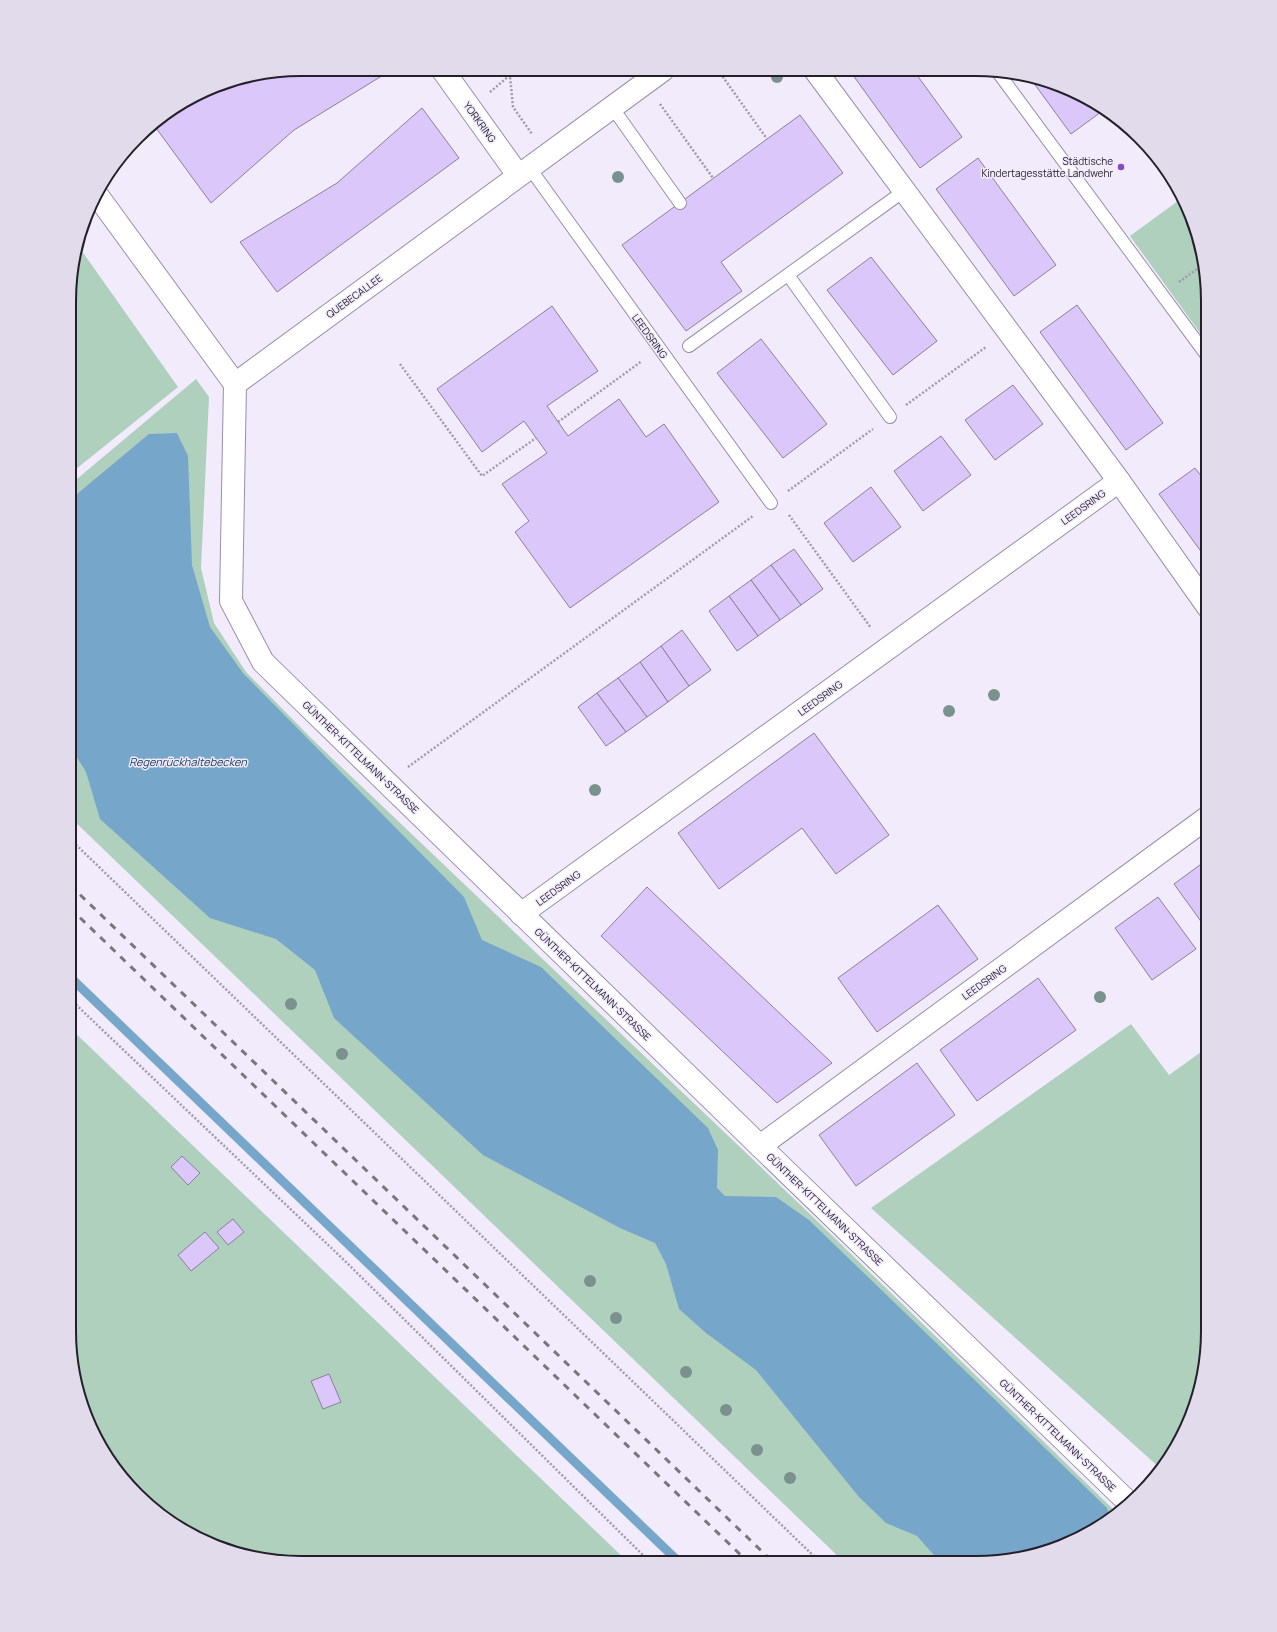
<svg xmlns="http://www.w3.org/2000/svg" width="1277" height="1632" font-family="Manrope,sans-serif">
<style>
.green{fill:#aed0bd}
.water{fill:#76a7ca}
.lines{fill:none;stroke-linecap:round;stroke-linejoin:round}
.stream{stroke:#76a7ca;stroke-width:9}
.building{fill:#dcc7fa;stroke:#8a8099}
.service-casing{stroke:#9a8fa9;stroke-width:14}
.minor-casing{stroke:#9a8fa9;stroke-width:24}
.path{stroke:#a19ba9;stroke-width:2.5;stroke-dasharray:2 2;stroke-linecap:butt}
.service{stroke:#fff;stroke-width:12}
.minor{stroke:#fff;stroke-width:22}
.rail{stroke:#7b7582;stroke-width:3;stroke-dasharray:7 7;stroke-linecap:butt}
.tree{fill:#7b918d}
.poi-dot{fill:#844bc2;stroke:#f2ebfc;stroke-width:1.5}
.labels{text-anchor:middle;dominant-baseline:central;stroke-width:3;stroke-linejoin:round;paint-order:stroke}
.street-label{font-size:10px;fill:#24202a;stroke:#f2ebfc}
.poi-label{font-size:10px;fill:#24202a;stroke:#f2ebfc;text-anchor:end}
.water-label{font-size:11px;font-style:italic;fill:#123952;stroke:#f2ebfc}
.rim{fill:none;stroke:#24202a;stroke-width:2}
</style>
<rect width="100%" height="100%" fill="#f2ebfc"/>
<!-- green -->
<g class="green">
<path d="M 1182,198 L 1200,241 L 1208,301 L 1208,344 L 1130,236 Z"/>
<path d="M 79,247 L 178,387 L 71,473 L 71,270 Z"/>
<path d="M 196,379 L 209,397 L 201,568 L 214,623 L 246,672 L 312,739 L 810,1214 L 1117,1513 L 1092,1532 L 1036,1555 L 991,1563 L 845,1563 L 70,817 L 71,484 Z"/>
<path d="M 1131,1024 L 1169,1075 L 1208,1047 L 1208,1346 L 1196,1405 L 1169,1460 L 1161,1469 L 871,1208 Z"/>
<path d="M 70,1028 L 628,1562 L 286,1562 L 227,1551 L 172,1524 L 137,1495 L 100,1447 L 77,1391 L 69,1331 Z"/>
</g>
<!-- water -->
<path class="water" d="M 177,433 L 188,456 L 192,565 L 210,627 L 243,673 L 464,897 L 482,940 L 541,967 L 708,1128 L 718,1150 L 717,1188 L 725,1196 L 776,1197 L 809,1220 L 1107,1508 L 1110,1518 L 1092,1532 L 1036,1555 L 991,1563 L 941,1563 L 917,1536 L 886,1523 L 859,1497 L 756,1370 L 706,1333 L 679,1309 L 666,1264 L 655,1243 L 620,1228 L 483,1155 L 334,1018 L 315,970 L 276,939 L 210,918 L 100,819 L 86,772 L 70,746 L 71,499 L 149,434 Z"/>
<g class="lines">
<!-- stream -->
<path class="stream" d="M 70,977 L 680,1563"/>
</g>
<!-- building -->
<g class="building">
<path d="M 301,69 L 393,69 L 294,130 L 211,203 L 156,128 L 195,99 L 226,81 Z"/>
<path d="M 850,71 L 914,71 L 962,137 L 920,168 Z"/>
<path d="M 1037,79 L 1065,87 L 1105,109 L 1071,134 L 1033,82 Z"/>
<path d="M 422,108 L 459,158 L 277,292 L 240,242 L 337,183 Z"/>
<path d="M 800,115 L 843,173 L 721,262 L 742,291 L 686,331 L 622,245 Z"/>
<path d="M 978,158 L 1056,265 L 1014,296 L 936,189 Z"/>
<path d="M 871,257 L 937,341 L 893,375 L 827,290 Z"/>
<path d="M 1077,305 L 1163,423 L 1126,450 L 1040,332 Z"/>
<path d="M 552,306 L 598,371 L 547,406 L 568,436 L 619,399 L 646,437 L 664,424 L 719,502 L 570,608 L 515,532 L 529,521 L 502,484 L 547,453 L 524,421 L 482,452 L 437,389 Z"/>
<path d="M 761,339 L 827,424 L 783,458 L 717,373 Z"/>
<path d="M 1013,385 L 1043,424 L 995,460 L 965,420 Z"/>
<path d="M 941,436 L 971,475 L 923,511 L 894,471 Z"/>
<path d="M 1195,468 L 1208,485 L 1208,561 L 1159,494 Z"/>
<path d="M 871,487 L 901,527 L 853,562 L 824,523 Z"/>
<path d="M 794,549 L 823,589 L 801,605 L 771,565 Z"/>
<path d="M 771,565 L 801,605 L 780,620 L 751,580 Z"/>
<path d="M 751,580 L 780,620 L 758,636 L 729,596 Z"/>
<path d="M 729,596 L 758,636 L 737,651 L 709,611 Z"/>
<path d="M 682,630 L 711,670 L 689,686 L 661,646 Z"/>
<path d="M 661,646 L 689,686 L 668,702 L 640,662 Z"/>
<path d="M 640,662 L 668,702 L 647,717 L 618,678 Z"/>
<path d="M 618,678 L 647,717 L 626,732 L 597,693 Z"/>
<path d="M 597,693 L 626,732 L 606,746 L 578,707 Z"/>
<path d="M 814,733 L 889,835 L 836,874 L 802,828 L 719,889 L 678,833 Z"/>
<path d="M 1208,859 L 1208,931 L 1174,884 Z"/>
<path d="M 647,887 L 832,1063 L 777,1103 L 601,936 Z"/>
<path d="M 1158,897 L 1196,949 L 1152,980 L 1115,928 Z"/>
<path d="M 938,905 L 978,959 L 877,1032 L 838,978 Z"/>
<path d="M 1038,978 L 1076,1030 L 977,1101 L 940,1050 Z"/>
<path d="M 917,1063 L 955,1115 L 856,1186 L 819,1135 Z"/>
<path d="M 182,1156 L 200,1173 L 188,1185 L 171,1167 Z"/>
<path d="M 233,1219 L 244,1232 L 228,1245 L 217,1232 Z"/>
<path d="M 205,1232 L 219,1248 L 191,1271 L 178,1255 Z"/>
<path d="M 329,1374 L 341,1402 L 323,1409 L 311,1381 Z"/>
</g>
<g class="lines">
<defs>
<g id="service">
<path d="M 997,71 L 1208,357"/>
<path d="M 612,107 L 680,203"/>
<path d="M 529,167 L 771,503"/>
<path d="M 788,275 L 890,417"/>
<path d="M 689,346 L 904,191"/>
</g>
<g id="minor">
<path d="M 442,69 L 518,175"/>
<path d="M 815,70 L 1119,481 L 1208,607"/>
<path d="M 97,195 L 235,384"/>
<path d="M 235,384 L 231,601 L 263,662 L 760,1146 L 1129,1503"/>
<path d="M 235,384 L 663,70"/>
<path d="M 521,914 L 1119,481"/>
<path d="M 760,1146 L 1208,817"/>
</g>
</defs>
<!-- service casing -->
<use href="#service" class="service-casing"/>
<!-- minor casing -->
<use href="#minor" class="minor-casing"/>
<!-- path -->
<g class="path">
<path d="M 513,70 L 510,76 L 513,107 L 532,134"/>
<path d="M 718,70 L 767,139"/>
<path d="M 490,92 L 509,76"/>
<path d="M 660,104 L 713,178"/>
<path d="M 1179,282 L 1203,265"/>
<path d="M 400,364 L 482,476 L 536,438"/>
<path d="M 906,405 L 986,347"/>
<path d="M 558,422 L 642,361"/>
<path d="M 788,491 L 873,429"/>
<path d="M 789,515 L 871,628"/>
<path d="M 408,767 L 753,516"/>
<path d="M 70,839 L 821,1563"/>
<path d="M 70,999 L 345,1261 L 651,1563"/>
</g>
<!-- service -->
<use href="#service" class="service"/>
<!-- minor -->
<use href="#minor" class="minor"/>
<!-- rail -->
<g class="rail">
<path d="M 70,885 L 774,1563"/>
<path d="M 70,908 L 749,1563"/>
</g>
</g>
<!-- trees -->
<g class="tree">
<circle cx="777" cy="77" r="6"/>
<circle cx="618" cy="177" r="6"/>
<circle cx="994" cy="695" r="6"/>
<circle cx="949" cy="711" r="6"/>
<circle cx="595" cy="790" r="6"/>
<circle cx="1100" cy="997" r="6"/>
<circle cx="291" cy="1004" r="6"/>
<circle cx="342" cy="1054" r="6"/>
<circle cx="590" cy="1281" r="6"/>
<circle cx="616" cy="1318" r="6"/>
<circle cx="686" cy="1372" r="6"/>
<circle cx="726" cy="1410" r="6"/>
<circle cx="757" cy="1450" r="6"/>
<circle cx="790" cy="1478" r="6"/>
</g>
<!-- markers -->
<circle class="poi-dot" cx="1121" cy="167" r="4"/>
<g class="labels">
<!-- street labels -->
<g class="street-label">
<text transform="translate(480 122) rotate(54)">YORKRING</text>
<text transform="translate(354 296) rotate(-36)">QUEBECALLEE</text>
<text transform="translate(650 336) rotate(54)">LEEDSRING</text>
<text transform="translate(1083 507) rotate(-36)">LEEDSRING</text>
<text transform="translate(820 698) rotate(-36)">LEEDSRING</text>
<text transform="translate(361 757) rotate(44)">GÜNTHER-KITTELMANN-STRASSE</text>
<text transform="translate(558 888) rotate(-36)">LEEDSRING</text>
<text transform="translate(984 982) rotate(-36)">LEEDSRING</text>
<text transform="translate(593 984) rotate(44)">GÜNTHER-KITTELMANN-STRASSE</text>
<text transform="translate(825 1209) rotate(44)">GÜNTHER-KITTELMANN-STRASSE</text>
<text transform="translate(1058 1435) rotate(44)">GÜNTHER-KITTELMANN-STRASSE</text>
</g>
<!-- poi labels -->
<g class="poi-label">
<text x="1113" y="161">Städtische<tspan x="1113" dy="12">Kindertagesstätte Landwehr</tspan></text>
</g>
<!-- water labels -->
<g class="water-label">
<text x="188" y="761">Regenrückhaltebecken</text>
</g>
</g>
<!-- crop -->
<path d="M0 0H1277V1632H0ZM301 76H976A225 225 0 0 1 1201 301V1331A225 225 0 0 1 976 1556H301A225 225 0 0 1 76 1331V301A225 225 0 0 1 301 76Z" fill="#e2dbeb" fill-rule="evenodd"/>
<path class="rim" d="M301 76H976A225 225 0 0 1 1201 301V1331A225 225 0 0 1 976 1556H301A225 225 0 0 1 76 1331V301A225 225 0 0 1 301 76Z"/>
</svg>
